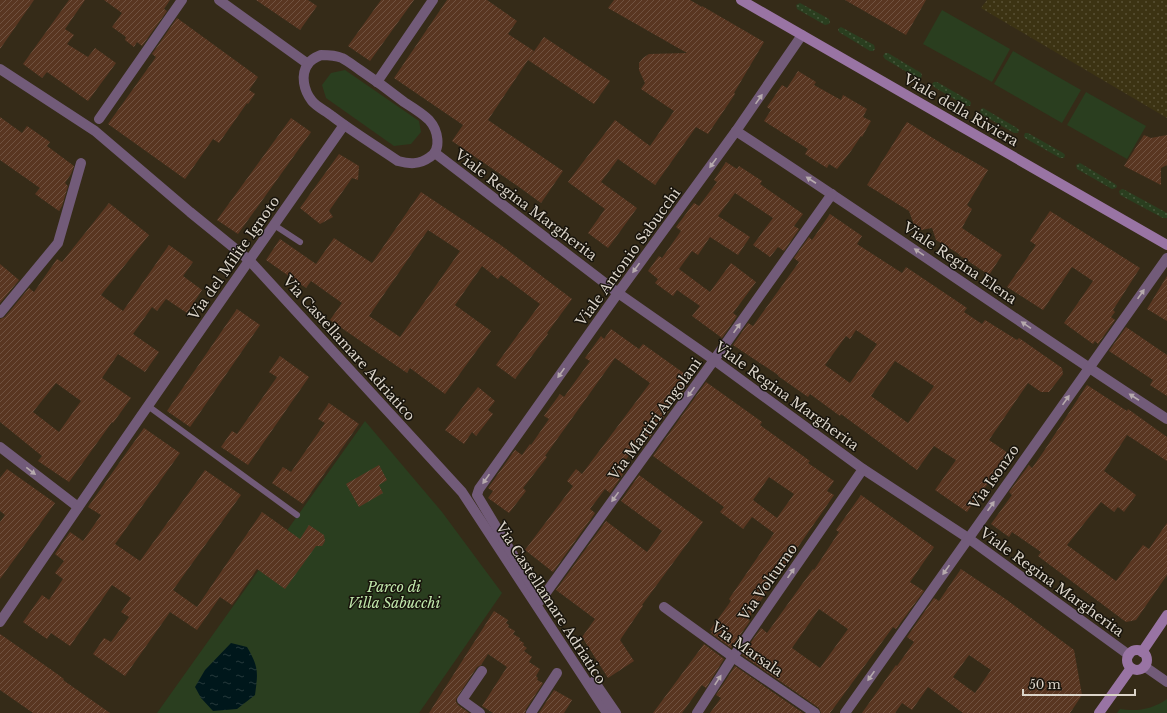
<svg xmlns="http://www.w3.org/2000/svg" width="1167" height="713" font-family="'Libre Baskerville',serif">
<style>
.grass{fill:url(#grass-dots)}
.sand{fill:url(#sand-dots)}
.park{fill:#2a3e1f}
.water{fill:url(#water-ripples)}
.building{fill:url(#building-hatch);fill-rule:evenodd}
.lines{fill:none;stroke-linecap:round;stroke-linejoin:round}
.lane{stroke:#725b79;stroke-width:6}
.street{stroke:#725b79;stroke-width:10}
.secondary{stroke:#9974a4;stroke-width:10}
.oneway{fill:#b6aaad}
.labels{text-anchor:middle;dominant-baseline:central;stroke-width:3;stroke-linejoin:round;paint-order:stroke}
.street-label{font-size:14px;fill:#dbd4c9;stroke:#18140c}
.park-label{font-size:14px;font-style:italic;fill:#c0e7ab;stroke:#18140c}
</style>
<defs>
<pattern id="grass-dots" width="8" height="8" patternUnits="userSpaceOnUse"><rect width="8" height="8" fill="#2a3e1f"/><path d="M2 2h.1M6 6h.1" fill="none" stroke="#48593e" stroke-width="1.8" stroke-linecap="round"/></pattern>
<pattern id="sand-dots" width="8" height="8" patternUnits="userSpaceOnUse"><rect width="8" height="8" fill="#3c3313"/><path d="M2 2h.1M6 6h.1" fill="none" stroke="#585034" stroke-width="1.8" stroke-linecap="round"/></pattern>
<pattern id="water-ripples" width="26" height="14" patternUnits="userSpaceOnUse"><rect width="26" height="14" fill="#00171b"/><path d="M2 4q2-2 4 0t4 0M15 11q2-2 4 0t4 0" fill="none" stroke="#25383b"/></pattern>
<pattern id="building-hatch" width="6" height="6" patternUnits="userSpaceOnUse"><rect width="6" height="6" fill="#593621"/><path d="M-1 1l2-2M0 6l6-6M5 7l2-2" fill="none" stroke="#705240"/></pattern>
</defs>
<rect width="100%" height="100%" fill="#352b18"/>
<!-- grass -->
<g class="grass">
<path d="M 800,3 L 829,19 L 830,22 L 829,24 L 825,25 L 797,9 L 796,5 Z"/>
<path d="M 841,27 L 874,45 L 875,49 L 873,51 L 870,51 L 839,32 L 838,29 Z"/>
<path d="M 885,53 L 888,53 L 921,73 L 922,75 L 921,78 L 917,78 L 885,59 L 883,56 Z"/>
<path d="M 934,82 L 937,82 L 970,101 L 971,103 L 970,106 L 966,106 L 934,87 L 932,84 Z"/>
<path d="M 983,108 L 1017,128 L 1019,130 L 1018,133 L 1014,133 L 981,114 L 980,111 L 981,109 Z"/>
<path d="M 1025,133 L 1028,133 L 1063,153 L 1065,155 L 1064,158 L 1060,158 L 1025,138 L 1024,136 Z"/>
<path d="M 1080,163 L 1115,184 L 1117,186 L 1116,188 L 1112,189 L 1077,169 L 1076,165 Z"/>
<path d="M 1122,189 L 1123,189 L 1167,213 L 1167,218 L 1163,218 L 1120,195 L 1119,191 Z"/>
</g>
<!-- sand -->
<path class="sand" d="M 987,0 L 1167,0 L 1167,118 L 981,8 Z"/>
<!-- park -->
<g class="park">
<path d="M 942,10 L 1010,49 L 992,82 L 923,44 Z"/>
<path d="M 1013,51 L 1081,90 L 1062,123 L 994,84 Z"/>
<path d="M 345,70 L 419,121 L 421,132 L 411,144 L 394,146 L 326,98 L 322,85 L 331,73 Z"/>
<path d="M 1086,92 L 1146,126 L 1127,159 L 1067,125 Z"/>
<path d="M 365,421 L 442,512 L 502,593 L 419,713 L 157,713 Z"/>
<path d="M 1167,699 L 1167,713 L 1117,713 L 1120,709 C 1137,712 1153,709 1167,699 Z"/>
</g>
<!-- water -->
<path class="water" d="M 231,643 L 247,647 C 259,667 258,673 255,695 L 237,709 L 213,711 L 201,698 L 195,687 L 205,670 Z"/>
<!-- building -->
<g class="building">
<path d="M 0,0 L 34,0 L 0,49 Z"/>
<path d="M 69,0 L 85,0 L 65,29 L 74,35 L 67,44 L 88,57 L 95,48 L 116,63 L 88,101 L 47,72 L 42,78 L 23,64 Z"/>
<path d="M 104,0 L 170,0 L 164,9 L 167,11 L 142,46 L 137,42 L 134,47 L 125,40 L 126,37 L 112,27 L 122,13 Z"/>
<path d="M 256,0 L 308,0 L 317,6 L 300,30 Z"/>
<path d="M 381,0 L 414,0 L 370,61 L 348,46 Z"/>
<path d="M 447,0 L 487,0 L 517,21 L 508,34 L 534,51 L 488,120 L 563,171 L 541,203 L 519,187 L 452,141 L 463,125 L 394,78 Z"/>
<path d="M 614,0 L 690,0 L 702,7 L 702,6 L 764,42 L 734,93 L 735,94 L 708,134 L 696,127 L 655,185 L 618,159 L 601,182 L 637,208 L 608,248 L 588,233 L 605,209 L 568,182 L 615,120 L 650,146 L 674,111 L 641,89 L 645,83 L 639,70 L 639,63 L 643,58 L 649,54 L 687,53 L 608,8 Z"/>
<path d="M 845,0 L 926,0 L 906,35 Z"/>
<path d="M 177,18 L 258,77 L 249,90 L 255,94 L 248,104 L 247,103 L 219,143 L 213,139 L 185,179 L 108,124 L 156,57 L 152,54 Z"/>
<path d="M 544,37 L 610,81 L 594,104 L 528,60 Z"/>
<path d="M 798,71 L 816,82 L 814,85 L 841,100 L 843,95 L 867,109 L 863,117 L 871,121 L 862,137 L 861,136 L 851,151 L 837,169 L 829,164 L 827,168 L 805,154 L 808,149 L 764,121 L 771,110 L 767,107 L 782,85 L 787,88 Z"/>
<path d="M 0,117 L 22,133 L 27,126 L 50,142 L 47,146 L 74,166 L 71,174 L 65,183 L 68,186 L 62,206 L 59,211 L 35,194 L 40,188 L 0,160 Z"/>
<path d="M 291,118 L 311,132 L 238,234 L 217,220 Z"/>
<path d="M 907,122 L 957,153 L 957,152 L 988,170 L 967,205 L 972,209 L 962,228 L 1002,255 L 989,275 L 959,255 L 959,254 L 936,240 L 932,228 L 921,230 L 914,225 L 909,211 L 867,185 Z"/>
<path d="M 1144,135 L 1151,138 L 1167,135 L 1167,165 L 1161,168 L 1161,185 L 1124,166 Z"/>
<path d="M 339,154 L 359,166 L 358,180 L 352,178 L 329,211 L 333,217 L 320,224 L 300,208 Z"/>
<path d="M 726,162 L 737,169 L 739,166 L 762,181 L 760,184 L 803,214 L 794,226 L 799,229 L 784,251 L 778,247 L 770,257 L 753,245 L 773,218 L 735,193 L 718,216 L 750,237 L 738,255 L 710,237 L 698,255 L 692,251 L 679,269 L 710,292 L 731,263 L 756,282 L 733,313 L 737,316 L 722,338 L 692,316 L 700,306 L 677,290 L 673,296 L 655,283 L 658,279 L 648,271 L 659,256 L 662,258 L 681,231 L 676,227 L 694,203 L 699,206 L 717,182 L 714,180 Z"/>
<path d="M 421,192 L 502,246 L 572,299 L 547,333 L 548,334 L 515,379 L 496,365 L 540,304 L 501,275 L 498,279 L 482,266 L 455,305 L 491,331 L 445,394 L 410,368 L 407,373 L 330,320 L 342,303 L 311,281 L 306,288 L 266,260 L 280,239 L 316,264 L 334,238 L 372,263 ZM 428,230 L 460,251 L 400,337 L 369,316 Z"/>
<path d="M 109,203 L 149,235 L 101,295 L 123,311 L 169,245 L 193,262 L 183,276 L 202,290 L 187,313 L 166,299 L 157,311 L 152,307 L 133,334 L 159,352 L 145,372 L 118,354 L 102,378 L 131,398 L 113,423 L 112,422 L 69,482 L 38,461 L 42,456 L 0,422 L 0,319 L 5,317 L 29,288 L 34,292 L 57,259 L 62,262 ZM 56,383 L 81,401 L 59,432 L 33,412 Z"/>
<path d="M 1050,211 L 1140,268 L 1113,310 L 1115,312 L 1111,317 L 1115,320 L 1098,344 L 1095,341 L 1093,344 L 1064,323 L 1093,281 L 1072,267 L 1043,310 L 1007,287 L 1036,245 L 1030,241 Z"/>
<path d="M 830,214 L 862,236 L 857,244 L 902,273 L 906,267 L 967,308 L 964,312 L 982,324 L 985,320 L 1017,340 L 1019,338 L 1062,368 L 1063,374 L 1049,392 L 1041,392 L 1028,383 L 989,440 L 1008,453 L 989,482 L 967,512 L 935,490 L 956,460 L 934,446 L 917,470 L 841,414 L 840,416 L 810,394 L 808,397 L 778,376 L 778,375 L 733,345 L 748,323 L 753,326 L 799,262 L 794,258 L 809,237 L 812,240 ZM 856,330 L 877,344 L 850,383 L 825,365 L 846,336 L 850,339 ZM 895,361 L 934,386 L 908,423 L 871,396 Z"/>
<path d="M 0,264 L 19,280 L 0,303 Z"/>
<path d="M 1167,276 L 1167,321 L 1147,309 Z"/>
<path d="M 237,309 L 260,325 L 190,427 L 167,411 Z"/>
<path d="M 1126,327 L 1167,355 L 1167,396 L 1150,385 L 1153,380 L 1109,351 Z"/>
<path d="M 611,329 L 639,349 L 643,344 L 692,379 L 642,448 L 637,444 L 623,464 L 628,467 L 610,493 L 605,489 L 590,509 L 595,513 L 553,572 L 525,550 L 573,486 L 567,481 L 576,469 L 582,474 L 650,383 L 615,358 L 545,456 L 547,457 L 523,488 L 526,491 L 509,513 L 488,498 L 493,491 L 488,488 L 515,450 L 522,455 L 530,444 L 531,445 L 549,419 L 544,416 L 560,394 L 564,397 L 590,361 L 585,358 L 601,336 L 604,339 Z"/>
<path d="M 280,356 L 309,377 L 248,465 L 221,447 L 232,431 L 237,434 L 277,377 L 269,372 Z"/>
<path d="M 706,382 L 762,422 L 760,425 L 810,461 L 808,463 L 834,481 L 827,491 L 834,495 L 748,619 L 750,621 L 731,648 L 711,633 L 713,631 L 710,630 L 731,601 L 729,599 L 774,533 L 752,517 L 743,529 L 720,512 L 724,507 L 653,456 ZM 769,477 L 794,494 L 777,518 L 753,500 Z"/>
<path d="M 1087,385 L 1127,411 L 1128,409 L 1167,437 L 1167,461 L 1127,435 L 1104,471 L 1136,495 L 1124,512 L 1118,507 L 1114,512 L 1101,502 L 1067,545 L 1116,581 L 1143,545 L 1149,549 L 1167,523 L 1167,575 L 1136,620 L 1126,622 L 1038,556 L 1041,552 L 1012,532 L 1009,537 L 991,524 L 1012,495 L 1009,492 L 1029,465 L 1032,468 L 1042,454 Z"/>
<path d="M 478,387 L 495,401 L 488,410 L 493,414 L 476,436 L 472,432 L 464,444 L 445,430 Z"/>
<path d="M 329,403 L 359,424 L 303,504 L 272,483 L 283,467 L 291,472 L 325,423 L 318,419 Z"/>
<path d="M 144,428 L 180,453 L 115,544 L 140,561 L 205,470 L 241,495 L 173,590 L 197,607 L 262,512 L 300,539 L 309,525 L 324,535 L 325,541 L 322,546 L 316,546 L 285,589 L 257,569 L 232,605 L 220,597 L 197,630 L 170,612 L 125,676 L 93,654 L 104,638 L 111,642 L 129,617 L 121,612 L 131,598 L 112,585 L 70,646 L 51,633 L 47,639 L 23,622 L 42,595 L 49,600 L 63,579 L 55,573 L 64,561 L 55,554 L 70,532 L 83,541 L 101,515 L 88,507 Z"/>
<path d="M 379,465 L 387,480 L 379,485 L 383,493 L 359,507 L 346,484 Z"/>
<path d="M 7,469 L 55,503 L 0,579 L 0,522 L 5,515 L 0,511 L 0,478 Z"/>
<path d="M 639,475 L 703,522 L 642,605 L 643,606 L 620,640 L 634,661 L 608,678 L 582,637 L 595,619 L 556,590 L 606,521 L 647,552 L 662,531 L 621,501 Z"/>
<path d="M 861,495 L 934,547 L 910,582 L 924,591 L 896,629 L 893,627 L 830,713 L 821,713 L 819,708 L 742,655 L 761,628 L 767,633 L 813,569 L 814,570 L 839,532 L 836,530 ZM 819,609 L 848,629 L 820,668 L 792,648 Z"/>
<path d="M 961,569 L 1007,600 L 1074,650 L 1082,695 L 1070,713 L 963,713 L 928,687 L 912,710 L 902,703 L 895,713 L 862,713 L 896,665 L 897,666 L 914,642 L 907,637 L 934,598 L 939,601 ZM 969,655 L 991,670 L 975,693 L 953,677 Z"/>
<path d="M 494,611 L 508,620 L 506,623 L 509,625 L 508,627 L 515,631 L 513,634 L 520,638 L 519,640 L 524,643 L 523,645 L 527,648 L 524,651 L 532,657 L 529,662 L 540,669 L 536,676 L 538,678 L 537,680 L 543,683 L 526,709 L 525,713 L 493,713 L 482,706 L 507,667 L 488,654 L 481,665 L 477,667 L 456,699 L 456,702 L 458,705 L 469,713 L 429,713 Z"/>
<path d="M 0,634 L 53,671 L 64,679 L 63,680 L 110,713 L 33,713 L 0,690 Z"/>
<path d="M 704,644 L 724,659 L 706,688 L 702,685 L 682,713 L 653,713 Z"/>
<path d="M 735,666 L 803,713 L 710,713 L 721,698 L 716,695 Z"/>
<path d="M 554,690 L 572,700 L 564,713 L 539,713 Z"/>
</g>
<g class="lines">
<!-- lane -->
<g class="lane">
<path d="M 274,225 L 300,242"/>
<path d="M 148,406 L 297,515"/>
</g>
<!-- street -->
<g class="street">
<path d="M 219,0 L 308,64"/>
<path d="M 321,55 C 328,55 335,55 342,58 C 348,61 354,66 360,70 C 375,80 390,91 404,102 C 412,107 422,113 429,120 C 438,130 442,149 430,157 C 419,165 409,164 398,161 C 376,146 353,132 332,116 C 326,111 317,107 312,101 C 304,91 300,75 308,64 C 311,59 316,57 321,55 Z"/>
<path d="M 0,69 L 95,131 L 190,212 L 249,260 L 462,492 L 607,713"/>
<path d="M 377,82 L 433,0"/>
<path d="M 99,119 L 182,0"/>
<path d="M 736,131 C 881,225 1022,325 1167,419"/>
<path d="M 435,153 L 618,293 L 714,360 L 863,469 L 968,538 L 1129,655"/>
<path d="M 0,313 L 58,243 L 81,163"/>
<path d="M 0,447 L 78,507"/>
<path d="M 536,593 L 480,500 L 477,495 L 479,489 L 618,293 L 736,131 L 802,35"/>
<path d="M 540,601 L 714,360 L 832,194"/>
<path d="M 664,607 L 733,657 L 815,713"/>
<path d="M 0,622 C 113,455 228,290 344,125"/>
<path d="M 1144,666 L 1167,682"/>
<path d="M 594,681 L 616,713"/>
<path d="M 480,713 L 462,700 L 482,671"/>
<path d="M 531,713 L 557,673"/>
<path d="M 697,713 L 733,657 L 863,469"/>
<path d="M 845,713 L 1167,258"/>
</g>
<!-- secondary -->
<g class="secondary">
<path d="M 741,0 L 1167,245"/>
<circle cx="1137" cy="660" r="10"/>
<path d="M 1142,652 L 1167,615"/>
<path d="M 1099,713 L 1131,668"/>
</g>
</g>
<!-- one-way arrows -->
<defs><path id="oneway-solid" d="M-6-.8H1V-3.2L6.5 0L1 3.2V.8H-6Z"/></defs>
<g class="oneway">
<use href="#oneway-solid" transform="translate(759 99) rotate(-55)"/>
<use href="#oneway-solid" transform="translate(713 163) rotate(126)"/>
<use href="#oneway-solid" transform="translate(811 180) rotate(-147)"/>
<use href="#oneway-solid" transform="translate(919 252) rotate(-146)"/>
<use href="#oneway-solid" transform="translate(636 268) rotate(126)"/>
<use href="#oneway-solid" transform="translate(1141 294) rotate(-55)"/>
<use href="#oneway-solid" transform="translate(1026 325) rotate(-146)"/>
<use href="#oneway-solid" transform="translate(737 328) rotate(-55)"/>
<use href="#oneway-solid" transform="translate(561 373) rotate(125)"/>
<use href="#oneway-solid" transform="translate(691 392) rotate(126)"/>
<use href="#oneway-solid" transform="translate(1134 397) rotate(-147)"/>
<use href="#oneway-solid" transform="translate(1066 400) rotate(-55)"/>
<use href="#oneway-solid" transform="translate(31 471) rotate(38)"/>
<use href="#oneway-solid" transform="translate(486 479) rotate(125)"/>
<use href="#oneway-solid" transform="translate(615 497) rotate(126)"/>
<use href="#oneway-solid" transform="translate(991 506) rotate(-55)"/>
<use href="#oneway-solid" transform="translate(946 570) rotate(125)"/>
<use href="#oneway-solid" transform="translate(791 573) rotate(-55)"/>
<use href="#oneway-solid" transform="translate(871 676) rotate(125)"/>
<use href="#oneway-solid" transform="translate(718 680) rotate(-57)"/>
</g>
<g class="labels">
<!-- street labels -->
<g class="street-label">
<text transform="translate(961 110) rotate(30)">Viale della Riviera</text>
<text transform="translate(526 205) rotate(37)">Viale Regina Margherita</text>
<text transform="translate(628 257) rotate(-54)">Viale Antonio Sabucchi</text>
<text transform="translate(234 258) rotate(-55)">Via del Milite Ignoto</text>
<text transform="translate(960 263) rotate(34)">Viale Regina Elena</text>
<text transform="translate(349 348) rotate(48)">Via Castellamare Adriatico</text>
<text transform="translate(787 396) rotate(36)">Viale Regina Margherita</text>
<text transform="translate(655 419) rotate(-54)">Via Martiri Angolani</text>
<text transform="translate(994 477) rotate(-55)">Via Isonzo</text>
<text transform="translate(768 582) rotate(-55)">Via Volturno</text>
<text transform="translate(1052 582) rotate(36)">Viale Regina Margherita</text>
<text transform="translate(551 603) rotate(57)">Via Castellamare Adriatico</text>
<text transform="translate(747 649) rotate(35)">Via Marsala</text>
</g>
<!-- park labels -->
<g class="park-label">
<text x="394" y="587">Parco di<tspan x="394" dy="16">Villa Sabucchi</tspan></text>
</g>
</g>
<!-- scale -->
<path d="M1023 689v6h112v-6" fill="none" stroke="#dbd4c9" stroke-width="2"/>
<text x="1029" y="689" font-size="12" fill="#dbd4c9" stroke="#18140c" stroke-width="3" paint-order="stroke">50 m</text>
</svg>
